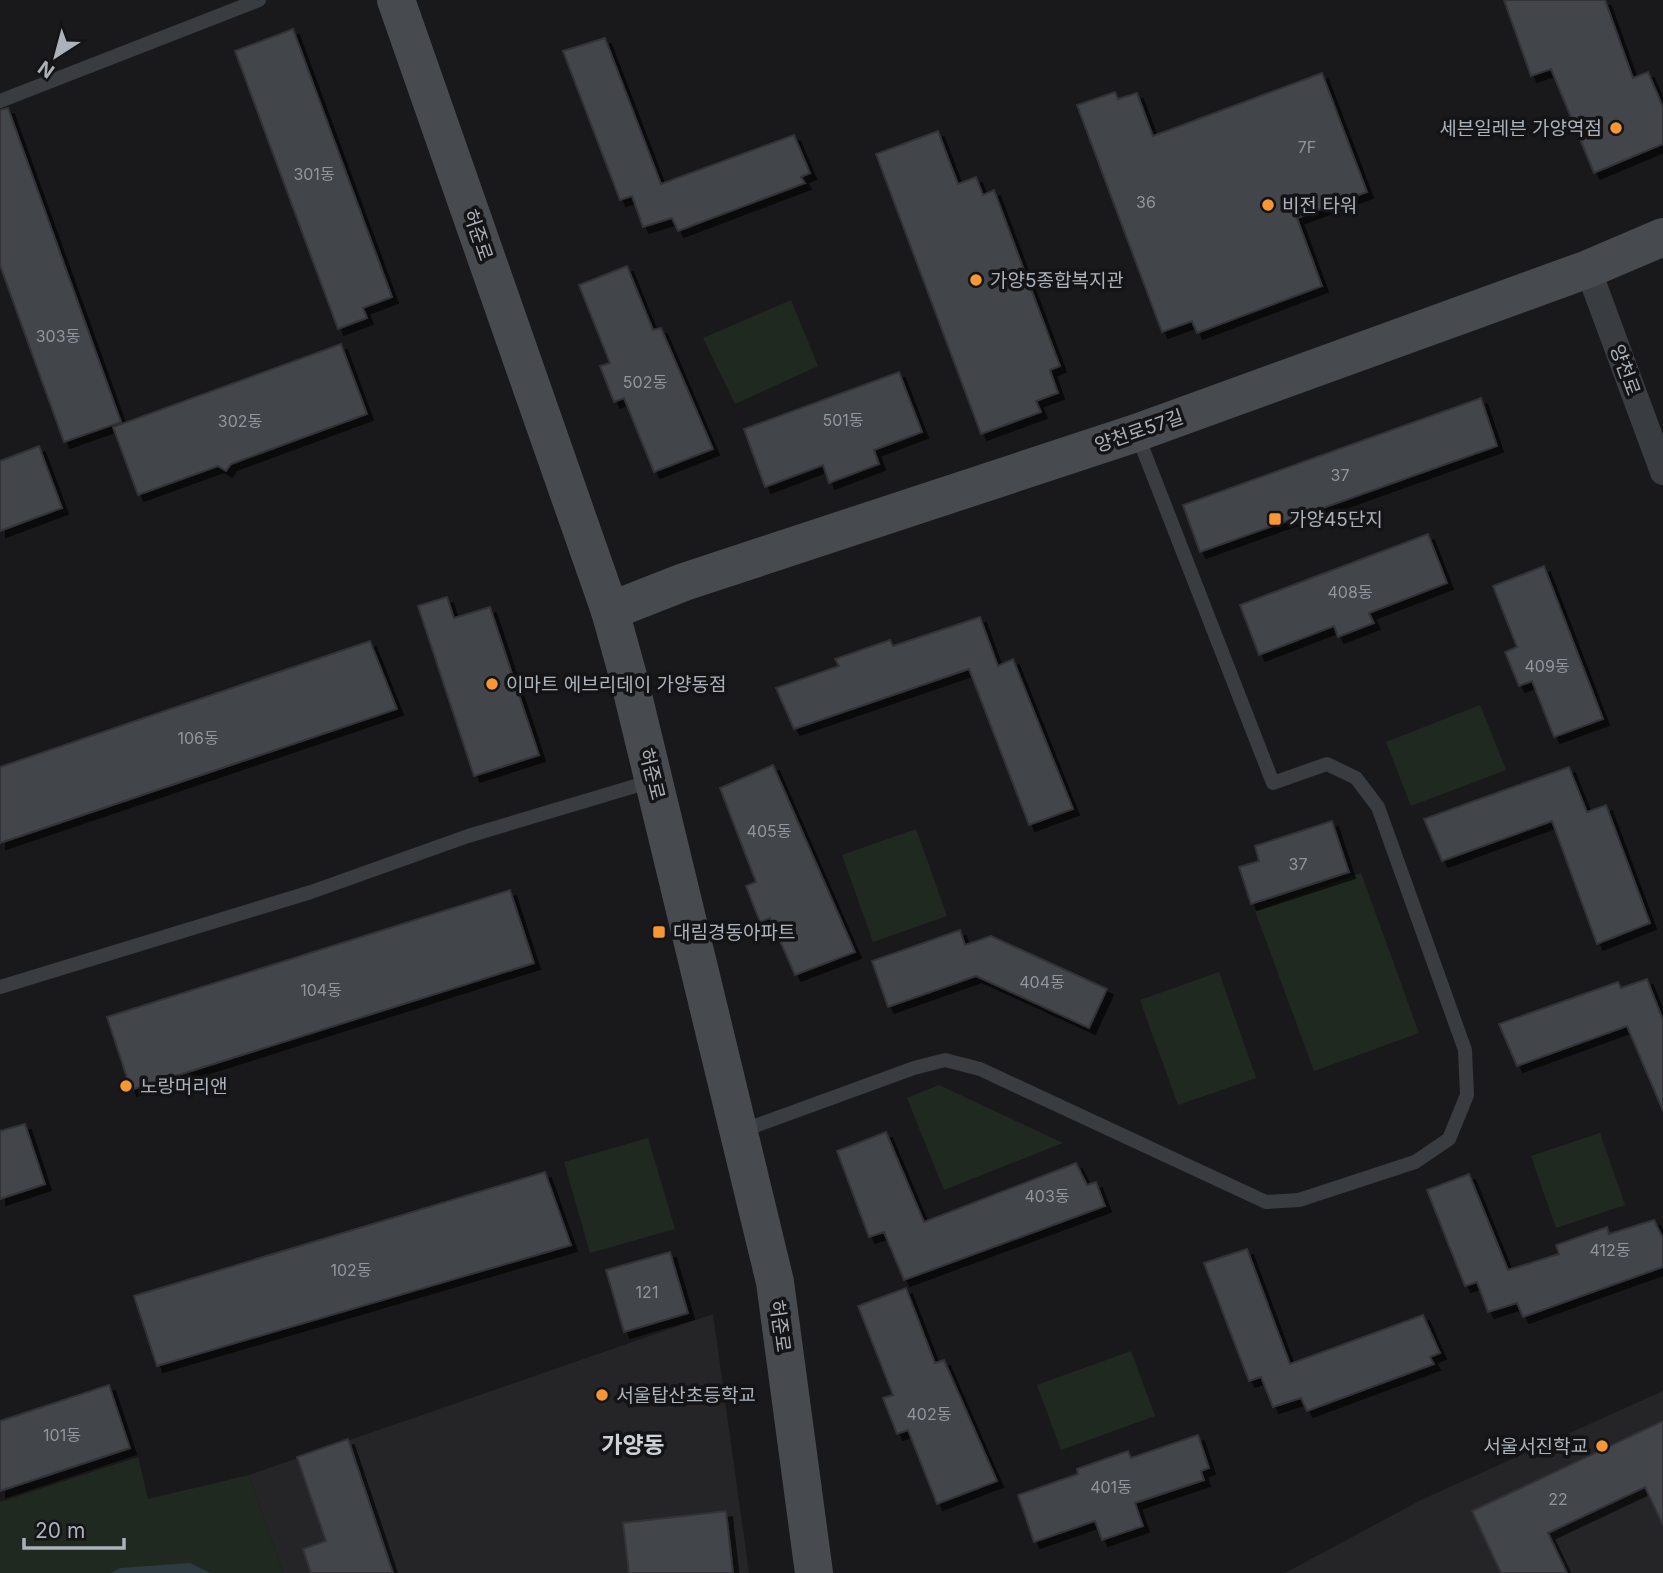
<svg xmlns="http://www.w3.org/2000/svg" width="1663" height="1573" font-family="Inter,'Noto Sans KR',sans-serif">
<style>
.built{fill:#252528}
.green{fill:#202920}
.water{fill:#2e3b40}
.building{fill:#434448;stroke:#333337;stroke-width:2;filter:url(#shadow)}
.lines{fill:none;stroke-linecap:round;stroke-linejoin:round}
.lane{stroke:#393c40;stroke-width:14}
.street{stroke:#393c40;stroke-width:26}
.secondary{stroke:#474b50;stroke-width:38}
.poi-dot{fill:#f79634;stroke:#141416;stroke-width:2.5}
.labels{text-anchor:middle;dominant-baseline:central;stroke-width:7;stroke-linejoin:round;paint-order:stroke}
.number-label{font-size:16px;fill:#91969e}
.poi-label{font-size:19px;fill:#abb2bb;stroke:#141416;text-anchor:start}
.street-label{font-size:19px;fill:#abb2bb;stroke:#141416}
.quarter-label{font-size:23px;font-weight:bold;fill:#ccd1d7;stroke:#141416}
</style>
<defs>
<filter id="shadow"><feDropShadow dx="6" dy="6" stdDeviation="0" flood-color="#0009"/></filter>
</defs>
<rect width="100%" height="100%" fill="#19191b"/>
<!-- built -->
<g class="built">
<path d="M 713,1314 L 749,1573 L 283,1573 L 249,1475 Z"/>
<path d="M 1663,1391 L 1663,1573 L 1285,1573 L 1421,1500 Z"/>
</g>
<!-- green -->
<g class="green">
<path d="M 791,300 L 818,366 L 735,404 L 703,338 Z"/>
<path d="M 1480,705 L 1506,770 L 1411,806 L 1386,742 Z"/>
<path d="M 916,829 L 947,916 L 873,942 L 842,855 Z"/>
<path d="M 1361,873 L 1419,1033 L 1314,1071 L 1255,911 Z"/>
<path d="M 1219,972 L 1256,1078 L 1178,1105 L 1140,1000 Z"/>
<path d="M 939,1085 L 1063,1143 L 944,1190 L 907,1098 Z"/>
<path d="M 1600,1133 L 1625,1205 L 1556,1228 L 1531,1156 Z"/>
<path d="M 648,1138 L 675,1229 L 590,1253 L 564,1162 Z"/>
<path d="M 1131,1351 L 1155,1416 L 1061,1450 L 1037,1385 Z"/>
<path d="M 138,1457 L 148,1499 L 249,1475 L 283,1573 L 0,1573 L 0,1502 Z"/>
</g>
<!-- water -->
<path class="water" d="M 190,1563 L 210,1573 L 111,1573 L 120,1568 Z"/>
<!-- building -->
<g class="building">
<path d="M 1504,0 L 1605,0 L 1633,78 L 1648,72 L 1663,107 L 1663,144 L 1594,173 L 1551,69 L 1531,76 Z"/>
<path d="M 293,29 L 392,297 L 363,308 L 367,318 L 338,329 L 235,51 Z"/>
<path d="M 605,38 L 661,184 L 794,135 L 810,173 L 801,177 L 805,183 L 678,231 L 672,218 L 643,227 L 632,196 L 620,200 L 563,51 Z"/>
<path d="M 1322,73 L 1367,192 L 1297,218 L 1322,286 L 1197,333 L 1192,321 L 1162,332 L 1077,105 L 1115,92 L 1118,99 L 1137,93 L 1153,136 Z"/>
<path d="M 8,108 L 121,422 L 64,442 L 0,265 L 0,110 Z"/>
<path d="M 938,131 L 958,184 L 976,177 L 983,195 L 994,190 L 1060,366 L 1050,370 L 1058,393 L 1036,401 L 1041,412 L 981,434 L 876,154 Z"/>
<path d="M 627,266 L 653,330 L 661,328 L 713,449 L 654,472 L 624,398 L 614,402 L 600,366 L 610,363 L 579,285 Z"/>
<path d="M 341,344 L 367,414 L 231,464 L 226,471 L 218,466 L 138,495 L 113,427 Z"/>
<path d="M 899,372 L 922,432 L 874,450 L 879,464 L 829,483 L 823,465 L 765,487 L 744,429 Z"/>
<path d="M 1481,398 L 1497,446 L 1200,552 L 1183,505 Z"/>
<path d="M 39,446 L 62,508 L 0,531 L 0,461 Z"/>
<path d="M 1428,534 L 1447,583 L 1369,613 L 1374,623 L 1338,637 L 1334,626 L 1259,655 L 1240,605 Z"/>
<path d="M 1544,566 L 1603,719 L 1554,737 L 1532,681 L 1519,686 L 1505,652 L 1517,647 L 1493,586 Z"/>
<path d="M 447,597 L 454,618 L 490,607 L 539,755 L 474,776 L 418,606 Z"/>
<path d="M 980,617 L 998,666 L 1013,659 L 1073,809 L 1029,825 L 969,669 L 794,729 L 776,688 L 839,666 L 835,659 L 890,640 L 893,646 Z"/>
<path d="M 370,641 L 397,709 L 0,843 L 0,767 Z"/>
<path d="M 773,765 L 855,952 L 795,975 L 770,918 L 760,922 L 746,886 L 756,882 L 720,788 Z"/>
<path d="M 1569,767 L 1587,812 L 1606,805 L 1650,923 L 1597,944 L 1552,821 L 1442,861 L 1424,819 Z"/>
<path d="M 1332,821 L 1349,872 L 1251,904 L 1239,867 L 1259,861 L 1255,846 Z"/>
<path d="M 510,890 L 534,963 L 131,1090 L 107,1017 Z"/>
<path d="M 960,930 L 965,945 L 991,936 L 1107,989 L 1089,1028 L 976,976 L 888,1007 L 872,961 Z"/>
<path d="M 1647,979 L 1663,1020 L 1663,1111 L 1627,1026 L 1517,1066 L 1499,1024 L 1618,982 L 1621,988 Z"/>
<path d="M 25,1124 L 45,1184 L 0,1199 L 0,1131 Z"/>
<path d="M 886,1132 L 924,1222 L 1076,1163 L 1087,1185 L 1096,1182 L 1105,1206 L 904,1280 L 884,1232 L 869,1237 L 837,1151 Z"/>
<path d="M 545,1172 L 571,1245 L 157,1366 L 134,1296 Z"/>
<path d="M 1469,1174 L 1508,1270 L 1559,1254 L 1556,1245 L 1607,1227 L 1609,1234 L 1654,1220 L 1663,1238 L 1663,1267 L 1523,1317 L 1517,1303 L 1488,1312 L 1477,1282 L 1465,1286 L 1427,1190 Z"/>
<path d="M 1247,1249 L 1290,1364 L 1423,1315 L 1440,1353 L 1430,1357 L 1434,1364 L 1307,1411 L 1301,1398 L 1273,1407 L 1261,1377 L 1249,1381 L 1204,1263 Z"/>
<path d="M 670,1252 L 688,1313 L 624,1332 L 606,1270 Z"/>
<path d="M 906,1288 L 935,1363 L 944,1360 L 997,1481 L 937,1504 L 908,1430 L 897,1434 L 883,1398 L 893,1395 L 858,1306 Z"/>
<path d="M 109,1385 L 130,1448 L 0,1491 L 0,1421 Z"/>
<path d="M 1663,1421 L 1663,1525 L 1645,1487 L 1548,1533 L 1567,1573 L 1501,1573 L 1472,1511 Z"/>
<path d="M 1198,1435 L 1209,1468 L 1201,1471 L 1204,1480 L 1135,1503 L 1143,1526 L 1102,1540 L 1095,1521 L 1034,1542 L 1018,1495 L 1078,1474 L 1077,1469 L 1128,1451 L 1131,1458 Z"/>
<path d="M 348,1439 L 393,1573 L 311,1573 L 303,1549 L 326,1541 L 297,1457 Z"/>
<path d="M 726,1511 L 733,1573 L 629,1573 L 623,1523 Z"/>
</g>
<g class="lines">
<!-- lane -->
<g class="lane">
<path d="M 0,101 L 259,0"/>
<path d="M 0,987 L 311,892 L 468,836 L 652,781"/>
<path d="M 741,1131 L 914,1068 L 945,1060 L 980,1069 L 1266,1202 L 1299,1200 L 1415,1162 L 1449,1139 L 1467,1095 L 1465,1050 L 1378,807 L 1356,778 L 1327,764 L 1273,783 L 1137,434"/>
</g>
<!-- street -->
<path class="street" d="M 1588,269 L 1663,472"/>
<!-- secondary -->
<g class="secondary">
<path d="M 396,0 L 610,611 L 630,683 L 775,1282 L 814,1573"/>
<path d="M 610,611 L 684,582 L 1136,433 L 1588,269 L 1663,237"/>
</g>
</g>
<!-- markers -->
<g class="poi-dot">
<circle cx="1616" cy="128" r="7"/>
<circle cx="1268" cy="205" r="7"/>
<circle cx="976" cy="280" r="7"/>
<rect x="1268" y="512" width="14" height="14" rx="3.5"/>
<circle cx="492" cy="684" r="7"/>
<rect x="652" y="925" width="14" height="14" rx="3.5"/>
<circle cx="126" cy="1086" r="7"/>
<circle cx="602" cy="1395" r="7"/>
<circle cx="1602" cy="1446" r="7"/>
</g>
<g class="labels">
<!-- number labels -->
<g class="number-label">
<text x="1307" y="147">7F</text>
<text x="314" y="174">301동</text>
<text x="1146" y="202">36</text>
<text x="58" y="336">303동</text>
<text x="645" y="382">502동</text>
<text x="843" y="420">501동</text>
<text x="240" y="421">302동</text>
<text x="1340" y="475">37</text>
<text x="1350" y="592">408동</text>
<text x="1547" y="666">409동</text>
<text x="198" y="738">106동</text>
<text x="769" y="831">405동</text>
<text x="1298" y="864">37</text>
<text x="1042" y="982">404동</text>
<text x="321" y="990">104동</text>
<text x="1047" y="1196">403동</text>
<text x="1610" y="1250">412동</text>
<text x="351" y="1270">102동</text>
<text x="647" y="1292">121</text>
<text x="929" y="1414">402동</text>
<text x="62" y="1435">101동</text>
<text x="1111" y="1487">401동</text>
<text x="1558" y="1499">22</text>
</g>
<!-- poi labels -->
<g class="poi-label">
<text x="1602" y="128" text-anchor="end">세븐일레븐 가양역점</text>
<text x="1282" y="205">비전 타워</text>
<text x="990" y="280">가양5종합복지관</text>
<text x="1289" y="519">가양45단지</text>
<text x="506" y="684">이마트 에브리데이 가양동점</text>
<text x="673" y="932">대림경동아파트</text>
<text x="140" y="1086">노랑머리앤</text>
<text x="616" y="1395">서울탑산초등학교</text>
<text x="1588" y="1446" text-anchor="end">서울서진학교</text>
</g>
<!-- street labels -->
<g class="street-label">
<text transform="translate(478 235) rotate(71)">허준로</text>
<text transform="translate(1625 370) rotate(70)">양천로</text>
<text transform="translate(1139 431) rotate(-19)">양천로57길</text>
<text transform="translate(652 774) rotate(76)">허준로</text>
<text transform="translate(780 1326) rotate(82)">허준로</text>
</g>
<!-- quarter labels -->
<g class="quarter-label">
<text x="633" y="1445">가양동</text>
</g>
</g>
<!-- north arrow -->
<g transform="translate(56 56) rotate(216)" stroke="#141416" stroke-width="5" paint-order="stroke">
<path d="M0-5L12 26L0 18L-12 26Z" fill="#abb2bb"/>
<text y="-10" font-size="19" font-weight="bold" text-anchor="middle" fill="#abb2bb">N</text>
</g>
<!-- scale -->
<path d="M24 1538v10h100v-10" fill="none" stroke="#abb2bb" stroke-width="3.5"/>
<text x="35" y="1538" font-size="21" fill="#abb2bb" stroke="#141416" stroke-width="5" paint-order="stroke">20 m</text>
</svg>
